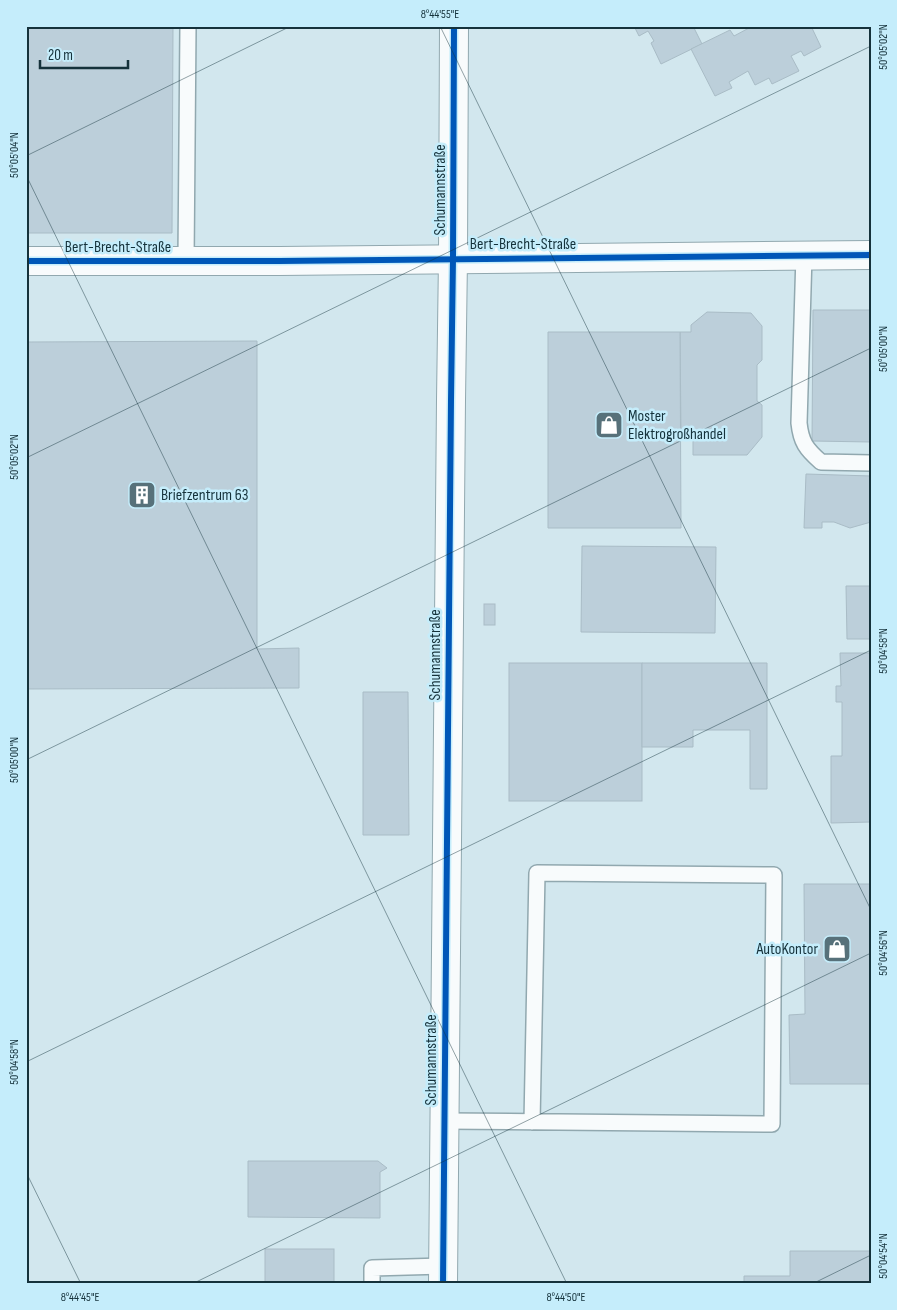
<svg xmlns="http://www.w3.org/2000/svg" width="897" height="1310" font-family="'Sofia Sans Condensed',sans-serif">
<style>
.building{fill:#bccfda;stroke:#a9bcc6}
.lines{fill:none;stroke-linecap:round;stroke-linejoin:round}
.lane-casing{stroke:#91a8af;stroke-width:18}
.street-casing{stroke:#91a8af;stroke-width:30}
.lane{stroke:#f8fbfc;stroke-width:15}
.street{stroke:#f8fbfc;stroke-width:28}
.cycleway-casing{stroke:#c5edfb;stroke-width:9}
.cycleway{stroke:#0057b8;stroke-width:6}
.ticks{fill:none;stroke:#15323b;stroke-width:1;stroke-opacity:0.45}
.labels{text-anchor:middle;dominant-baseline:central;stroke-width:5;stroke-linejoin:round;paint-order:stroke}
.street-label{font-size:16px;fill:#15323b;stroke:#c5edfb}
.poi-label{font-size:16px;fill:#15323b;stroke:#c5edfb;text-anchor:start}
.neatline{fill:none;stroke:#15323b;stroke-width:2}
.ticks-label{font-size:12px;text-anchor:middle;fill:#15323b}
</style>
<rect width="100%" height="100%" fill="#d2e7ee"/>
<!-- building -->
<g class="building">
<path d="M 26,26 L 173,26 L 172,233 L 26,233 Z"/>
<path d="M 634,26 L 693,26 L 702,44 L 661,64 L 651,43 L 654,41 L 648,31 L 639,36 Z"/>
<path d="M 748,26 L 811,26 L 821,47 L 804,56 L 801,51 L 791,56 L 799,71 L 772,84 L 769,78 L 755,85 L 748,71 L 729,82 L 732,88 L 715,96 L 691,49 L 730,30 L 734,36 L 749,28 Z"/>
<path d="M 813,310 L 871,310 L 871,442 L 812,441 Z"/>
<path d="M 707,312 L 751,313 L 762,326 L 762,360 L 757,365 L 757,401 L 762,405 L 762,437 L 747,455 L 693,455 L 693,437 L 681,438 L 680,332 L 691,332 L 691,325 Z"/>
<path d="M 548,332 L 680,332 L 681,528 L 548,528 Z"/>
<path d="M 257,341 L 257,649 L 299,648 L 299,688 L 26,689 L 26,342 Z"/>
<path d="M 806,474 L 871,476 L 871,522 L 850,528 L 834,522 L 822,522 L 822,528 L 804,528 Z"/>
<path d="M 582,546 L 716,547 L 715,633 L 581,632 Z"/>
<path d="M 846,586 L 871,586 L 871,639 L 847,639 Z"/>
<rect x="484" y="604" width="11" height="21"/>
<path d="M 840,653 L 871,653 L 871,822 L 831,823 L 831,756 L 842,756 L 842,702 L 836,702 L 836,686 L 841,686 Z"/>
<rect x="509" y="663" width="133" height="138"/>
<path d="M 642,663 L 767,663 L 767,789 L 750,789 L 750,730 L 693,730 L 693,747 L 642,747 Z"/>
<path d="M 363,692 L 408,692 L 409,835 L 363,835 Z"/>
<path d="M 804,884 L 871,884 L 871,1084 L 790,1084 L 789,1015 L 805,1014 Z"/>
<path d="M 248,1161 L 378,1161 L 387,1168 L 380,1172 L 380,1218 L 248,1217 Z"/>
<rect x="265" y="1249" width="69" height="35"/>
<path d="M 790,1251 L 871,1251 L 871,1284 L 744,1284 L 744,1276 L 790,1276 Z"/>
</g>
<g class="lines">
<defs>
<g id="lane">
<path d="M 804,255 L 799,423 C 801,442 806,449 821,462 L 871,463"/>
<path d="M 186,261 L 188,26"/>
<path d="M 445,1121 C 554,1122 663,1123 772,1124 L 774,875 L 537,873 L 532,1122"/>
<path d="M 372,1284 L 372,1268 L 443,1266"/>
</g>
<g id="street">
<path d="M 26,261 L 279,261 L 871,255"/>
<path d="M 443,1284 L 451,400 L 453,258 L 454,26"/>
</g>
</defs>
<!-- lane casing -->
<use href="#lane" class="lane-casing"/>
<!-- street casing -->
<use href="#street" class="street-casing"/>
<!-- lane -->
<use href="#lane" class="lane"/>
<!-- street -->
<use href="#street" class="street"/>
<defs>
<g id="cycleway">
<path d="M 26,261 L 279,261 L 871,255"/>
<path d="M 443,1284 L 451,400 L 453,258 L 454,26"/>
</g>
</defs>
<!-- cycleway casing -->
<use href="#cycleway" class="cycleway-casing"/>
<!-- cycleway -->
<use href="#cycleway" class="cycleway"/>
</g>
<!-- ticks -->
<path class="ticks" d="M 440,26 L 871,910M 26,156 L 291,26M 26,175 L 567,1284M 26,458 L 871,46M 26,760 L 871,348M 26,1062 L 871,650M 26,1172 L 81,1284M 192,1284 L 871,953M 812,1284 L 871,1255"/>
<!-- icons -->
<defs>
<symbol id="shop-square" viewBox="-11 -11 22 22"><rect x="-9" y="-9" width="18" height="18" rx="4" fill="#57717a" stroke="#c5edfb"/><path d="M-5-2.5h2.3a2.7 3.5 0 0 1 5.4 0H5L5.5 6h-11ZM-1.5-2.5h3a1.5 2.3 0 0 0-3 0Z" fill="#fff"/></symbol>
<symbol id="building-square" viewBox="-11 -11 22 22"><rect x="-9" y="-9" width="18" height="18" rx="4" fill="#57717a" stroke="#c5edfb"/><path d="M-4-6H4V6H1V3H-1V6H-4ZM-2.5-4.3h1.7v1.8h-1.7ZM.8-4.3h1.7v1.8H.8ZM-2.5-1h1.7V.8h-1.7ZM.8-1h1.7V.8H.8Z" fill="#fff"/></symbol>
</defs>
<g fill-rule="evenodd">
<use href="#shop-square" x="593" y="409" width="32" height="32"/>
<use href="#building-square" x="126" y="479" width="32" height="32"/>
<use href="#shop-square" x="821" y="933" width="32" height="32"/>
</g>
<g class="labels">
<!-- street labels -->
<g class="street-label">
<text transform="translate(440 190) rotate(-90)">Schumannstraße</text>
<text x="523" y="244">Bert-Brecht-Straße</text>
<text x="118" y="247">Bert-Brecht-Straße</text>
<text transform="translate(435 655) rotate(-90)">Schumannstraße</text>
<text transform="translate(431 1060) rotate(-90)">Schumannstraße</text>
</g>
<!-- poi labels -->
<g class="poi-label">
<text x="628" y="416">Moster<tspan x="628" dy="18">Elektrogroßhandel</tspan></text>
<text x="161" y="495">Briefzentrum 63</text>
<text x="818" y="949" text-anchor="end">AutoKontor</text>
</g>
</g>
<!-- border -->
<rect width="897" height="1310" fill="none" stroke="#c5edfb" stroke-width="55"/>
<!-- scale -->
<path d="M40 60v8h88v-8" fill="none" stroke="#15323b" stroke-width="2.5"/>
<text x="48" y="60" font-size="15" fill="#15323b" stroke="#c5edfb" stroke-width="4" paint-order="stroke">20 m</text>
<rect x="28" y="28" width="842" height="1254" class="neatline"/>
<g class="ticks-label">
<text x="440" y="18">8°44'55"E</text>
<text transform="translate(883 47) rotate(-90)" y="4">50°05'02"N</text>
<text transform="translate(14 155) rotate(-90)" y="4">50°05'04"N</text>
<text transform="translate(883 349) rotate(-90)" y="4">50°05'00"N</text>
<text transform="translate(14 457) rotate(-90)" y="4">50°05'02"N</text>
<text transform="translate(883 651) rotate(-90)" y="4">50°04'58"N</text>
<text transform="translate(14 760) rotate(-90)" y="4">50°05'00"N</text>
<text transform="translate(883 953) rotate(-90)" y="4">50°04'56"N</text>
<text transform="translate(14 1062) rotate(-90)" y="4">50°04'58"N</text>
<text transform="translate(883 1256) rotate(-90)" y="4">50°04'54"N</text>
<text x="80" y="1301">8°44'45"E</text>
<text x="566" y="1301">8°44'50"E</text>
</g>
</svg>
